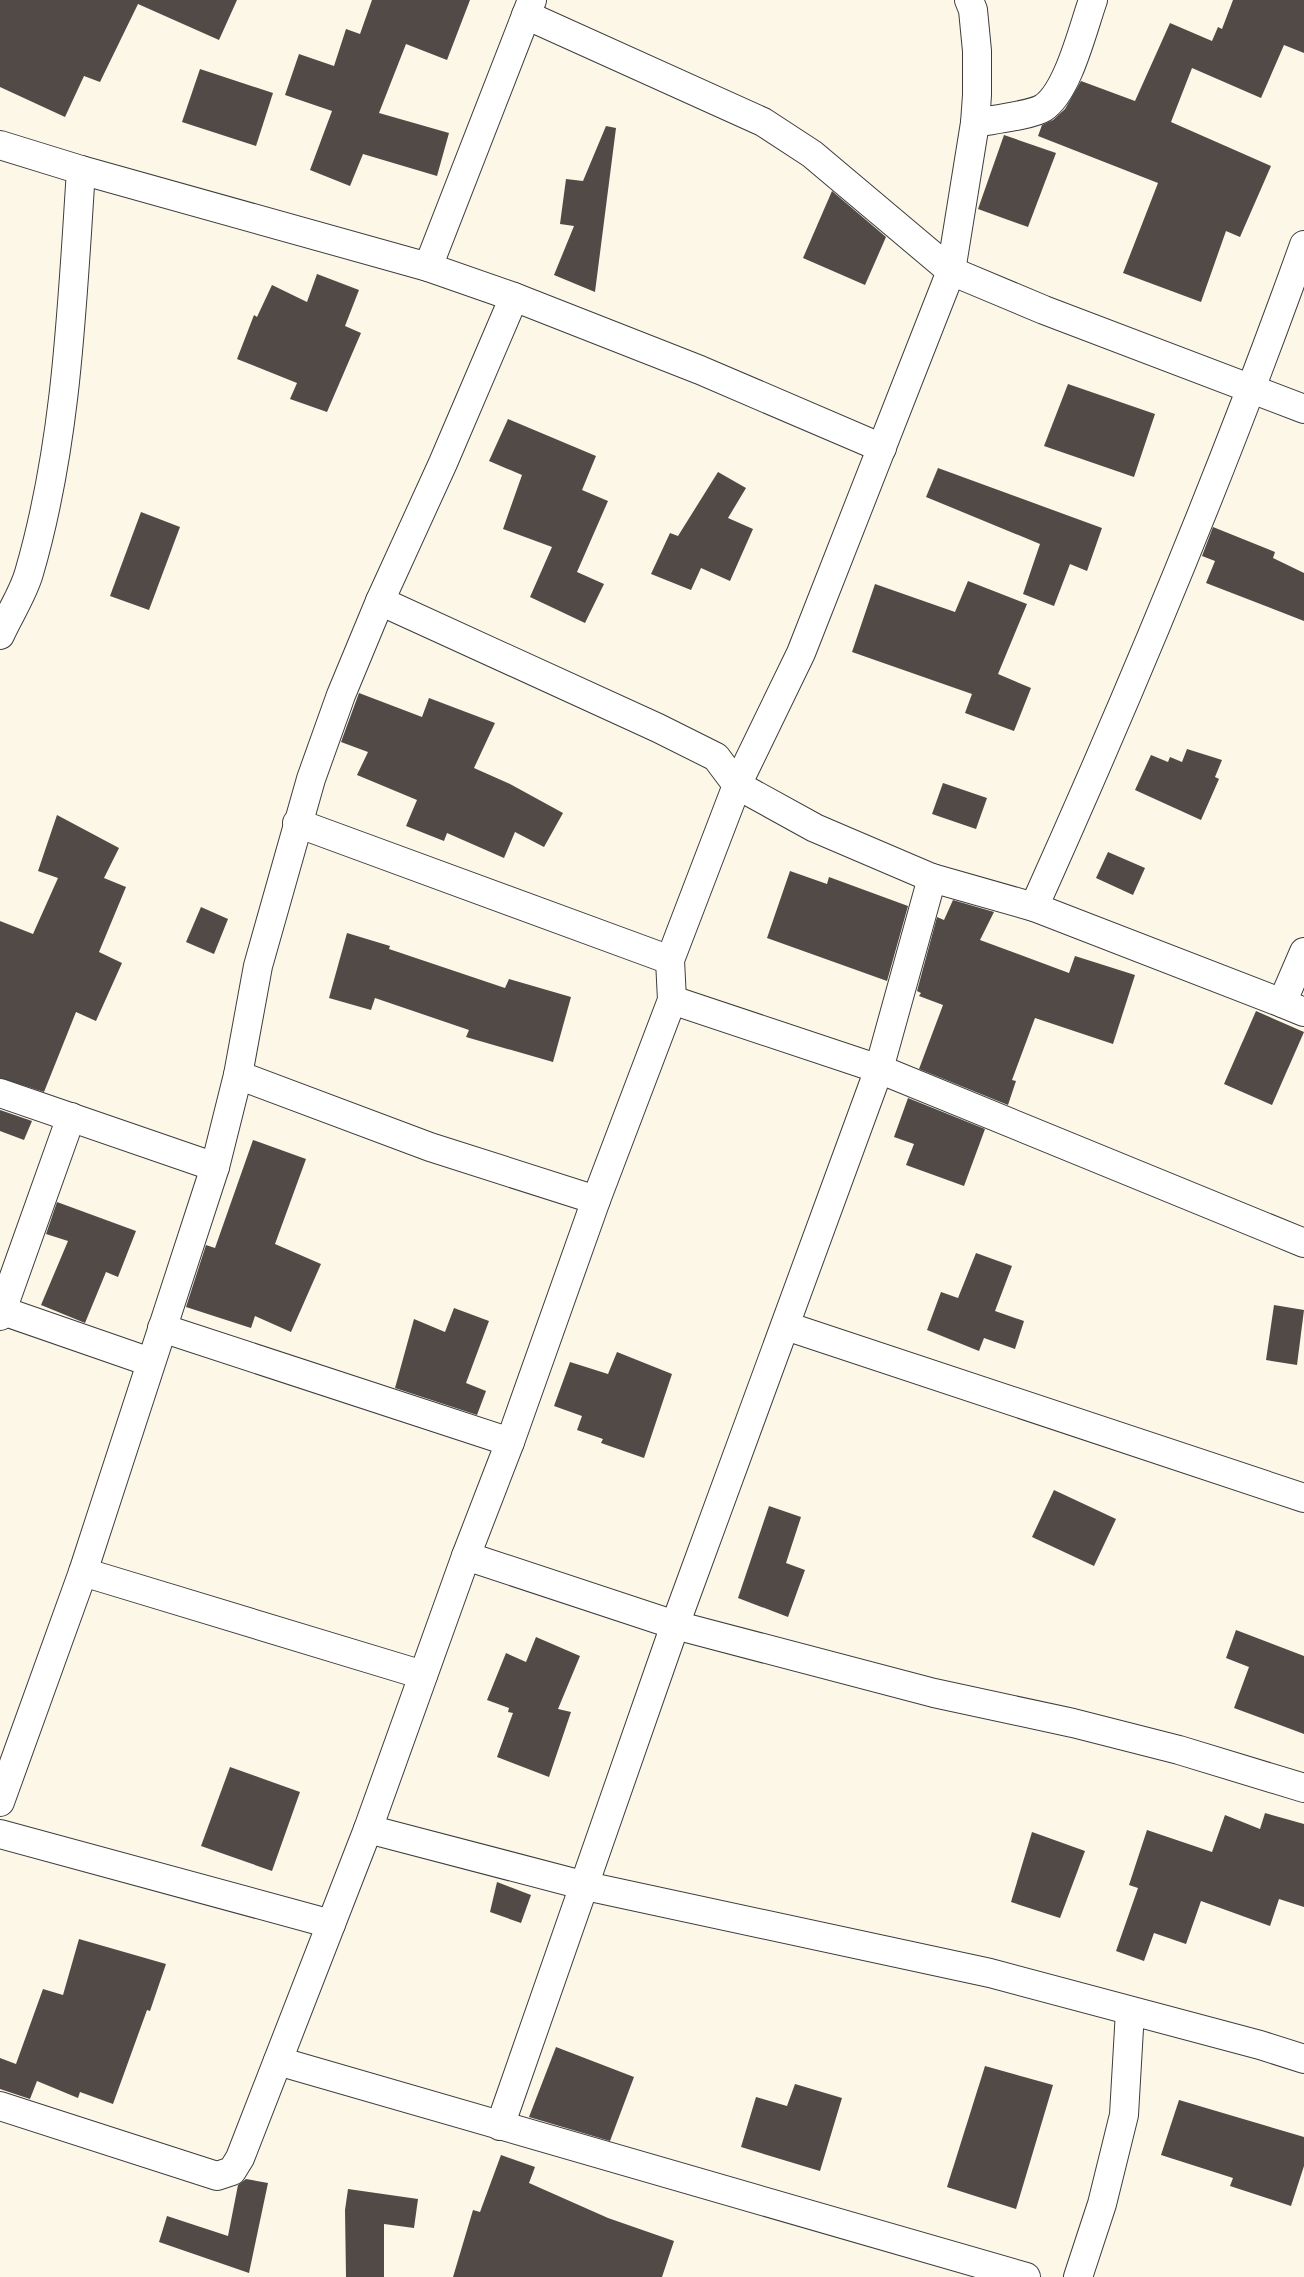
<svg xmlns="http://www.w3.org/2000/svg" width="1304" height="2277" font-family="Literata,serif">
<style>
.building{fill:#514a47}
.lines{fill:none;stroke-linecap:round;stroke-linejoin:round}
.street-casing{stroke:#3d3d3d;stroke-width:30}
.street{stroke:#fff;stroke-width:28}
</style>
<rect width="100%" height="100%" fill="#fdf7e8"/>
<!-- building -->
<g class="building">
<path d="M 0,0 L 237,0 L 219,40 L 138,4 L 100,82 L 84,76 L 65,117 L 0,87 Z"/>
<path d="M 372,0 L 470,0 L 447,60 L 406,44 L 379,113 L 449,133 L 437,176 L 363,154 L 350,186 L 310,170 L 332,111 L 285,95 L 299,54 L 334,66 L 346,29 L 360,34 Z"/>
<path d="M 1233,0 L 1304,0 L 1304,53 L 1284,45 L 1261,98 L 1192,68 L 1171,122 L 1271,166 L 1240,237 L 1226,231 L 1201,302 L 1123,273 L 1158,183 L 1038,136 L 1042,125 L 1053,120 L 1065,109 L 1081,81 L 1135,101 L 1170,23 L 1212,41 L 1218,27 L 1222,29 Z"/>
<path d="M 200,69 L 273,93 L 256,146 L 182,122 Z"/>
<path d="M 606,126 L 616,128 L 595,292 L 554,275 L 574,226 L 560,224 L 566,179 L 583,181 Z"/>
<path d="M 1004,135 L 1056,153 L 1028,227 L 978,209 Z"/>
<path d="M 832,191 L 886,237 L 865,285 L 803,258 Z"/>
<path d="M 317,274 L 359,290 L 345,326 L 361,333 L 327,412 L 290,399 L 297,383 L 237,359 L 254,315 L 257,317 L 272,285 L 307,302 Z"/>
<path d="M 1068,384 L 1155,414 L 1134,477 L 1044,446 Z"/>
<path d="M 508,419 L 596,456 L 582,490 L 608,501 L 577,572 L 604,584 L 585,623 L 530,597 L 552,547 L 503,529 L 522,475 L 489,461 Z"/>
<path d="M 938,468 L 1102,528 L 1087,571 L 1070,564 L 1054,606 L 1023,594 L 1040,544 L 926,497 Z"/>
<path d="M 718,472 L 746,488 L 728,518 L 753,529 L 730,581 L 701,568 L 691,590 L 651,574 L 670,533 L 678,536 Z"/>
<path d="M 141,512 L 180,527 L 149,610 L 110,596 Z"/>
<path d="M 1213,527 L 1275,552 L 1273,558 L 1304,573 L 1304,621 L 1206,583 L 1215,561 L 1202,556 Z"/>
<path d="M 968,581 L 1027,604 L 998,674 L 1031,688 L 1014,731 L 965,713 L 972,694 L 852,652 L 875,584 L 955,612 Z"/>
<path d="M 359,693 L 422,717 L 429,698 L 495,723 L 474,768 L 510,784 L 563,813 L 544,847 L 515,832 L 504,858 L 447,833 L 444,841 L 406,826 L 417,800 L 357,775 L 368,752 L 341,742 Z"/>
<path d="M 1187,749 L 1222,760 L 1215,777 L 1219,779 L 1201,820 L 1135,790 L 1151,755 L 1168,762 L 1170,757 L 1182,762 Z"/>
<path d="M 943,783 L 987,798 L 976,829 L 932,814 Z"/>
<path d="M 57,815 L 119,848 L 104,878 L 126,887 L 99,952 L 122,963 L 96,1021 L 76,1012 L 44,1092 L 0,1078 L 0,921 L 33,934 L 58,878 L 38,871 Z"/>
<path d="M 1108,852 L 1145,868 L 1133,895 L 1096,878 Z"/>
<path d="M 790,871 L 827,884 L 829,877 L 908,906 L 887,981 L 767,938 Z"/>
<path d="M 953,900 L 994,912 L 980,940 L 1069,973 L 1075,956 L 1135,975 L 1113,1044 L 1035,1018 L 1012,1080 L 1016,1081 L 1008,1105 L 919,1069 L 943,1005 L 919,996 L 921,993 L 917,991 L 937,917 L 944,920 Z"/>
<path d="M 201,907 L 228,919 L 214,954 L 186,942 Z"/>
<path d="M 347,933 L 390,946 L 389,949 L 505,988 L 509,979 L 571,997 L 553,1062 L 466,1037 L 469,1030 L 375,998 L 371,1010 L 329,998 Z"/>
<path d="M 1256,1011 L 1304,1032 L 1272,1105 L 1224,1084 Z"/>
<path d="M 908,1098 L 985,1129 L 964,1186 L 906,1165 L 914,1144 L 894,1137 Z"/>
<path d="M 0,1110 L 32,1121 L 24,1140 L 0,1131 Z"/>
<path d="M 253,1140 L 306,1159 L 275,1244 L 321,1264 L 291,1332 L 255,1316 L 251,1328 L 186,1307 L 206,1245 L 215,1248 Z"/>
<path d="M 57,1202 L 136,1231 L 118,1277 L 106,1272 L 85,1323 L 41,1305 L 68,1241 L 46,1234 Z"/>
<path d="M 976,1253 L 1012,1266 L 995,1311 L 1024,1321 L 1015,1349 L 984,1338 L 979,1351 L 927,1330 L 941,1292 L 958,1298 Z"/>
<path d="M 1274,1305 L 1304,1310 L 1297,1365 L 1266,1360 Z"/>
<path d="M 454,1308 L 489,1321 L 466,1383 L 486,1391 L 477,1415 L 395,1388 L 414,1319 L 445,1332 Z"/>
<path d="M 617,1352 L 672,1374 L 644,1458 L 601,1443 L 603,1439 L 577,1430 L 582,1416 L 554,1406 L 570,1362 L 608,1374 Z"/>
<path d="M 1054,1490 L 1116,1519 L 1094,1566 L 1032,1537 Z"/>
<path d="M 769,1506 L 801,1517 L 786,1563 L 805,1570 L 788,1617 L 738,1598 Z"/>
<path d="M 1236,1630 L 1304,1656 L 1304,1734 L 1234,1708 L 1249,1667 L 1226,1658 Z"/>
<path d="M 536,1637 L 580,1656 L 558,1709 L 571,1712 L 549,1777 L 497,1757 L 513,1713 L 508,1712 L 509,1708 L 487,1700 L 506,1653 L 526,1662 Z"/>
<path d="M 230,1767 L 300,1792 L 272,1871 L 201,1846 Z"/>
<path d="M 1265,1813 L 1304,1824 L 1304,1907 L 1279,1899 L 1270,1926 L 1201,1901 L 1186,1944 L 1154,1933 L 1144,1961 L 1116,1951 L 1138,1888 L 1129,1885 L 1147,1830 L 1212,1852 L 1225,1815 L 1260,1829 Z"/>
<path d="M 1032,1832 L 1085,1851 L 1060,1918 L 1011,1902 Z"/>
<path d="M 497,1882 L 531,1895 L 521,1923 L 490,1912 Z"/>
<path d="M 79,1939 L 166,1964 L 150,2011 L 147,2010 L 113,2104 L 80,2092 L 78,2098 L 37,2081 L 30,2099 L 0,2089 L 0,2058 L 16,2064 L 43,1989 L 63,1995 Z"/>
<path d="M 556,2047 L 634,2077 L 610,2141 L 529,2117 Z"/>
<path d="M 985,2066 L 1053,2085 L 1016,2209 L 947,2187 Z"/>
<path d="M 795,2084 L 842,2098 L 820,2171 L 741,2147 L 756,2097 L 787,2106 Z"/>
<path d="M 1179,2100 L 1304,2137 L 1304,2166 L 1291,2206 L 1230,2186 L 1233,2178 L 1161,2155 Z"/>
<path d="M 501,2155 L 535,2167 L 529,2183 L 608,2218 L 674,2241 L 662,2277 L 453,2277 L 473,2210 L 480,2212 Z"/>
<path d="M 246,2179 L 268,2183 L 249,2273 L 159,2242 L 167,2216 L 228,2236 L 238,2185 Z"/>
<path d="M 348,2189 L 418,2199 L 414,2228 L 384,2224 L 384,2277 L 346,2277 L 345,2210 Z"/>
</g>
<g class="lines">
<defs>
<g id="street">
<path d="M 526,15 L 763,122 L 812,154 L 951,271 L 1044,310 L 1304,409"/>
<path d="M 975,123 C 990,120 1032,115 1043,108 C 1068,92 1083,28 1093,0"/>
<path d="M 0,145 L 81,170 L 428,267 L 514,297 L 700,370 L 882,448"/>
<path d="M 428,267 L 532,0"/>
<path d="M 380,601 L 658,728 L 716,757 L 737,785 L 815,828 L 932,878 L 1034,907 L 1282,1003"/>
<path d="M 0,635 C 9,615 23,594 29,573 C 67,443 72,306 81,170"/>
<path d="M 297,823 L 670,960"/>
<path d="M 1034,907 C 1132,689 1224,469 1304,245"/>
<path d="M 1304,952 L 1282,1003 L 1304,1012"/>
<path d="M 672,1000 L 879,1069 L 1304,1243"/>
<path d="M 238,1075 L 430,1147 L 596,1200"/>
<path d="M 0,1093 L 215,1167"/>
<path d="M 0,1310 L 150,1362"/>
<path d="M 0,1316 L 71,1117"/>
<path d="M 786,1326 L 1304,1498"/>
<path d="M 162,1328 L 510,1442"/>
<path d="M 466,1556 L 675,1625 L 934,1693 L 1073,1723 L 1179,1750 L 1304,1788"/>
<path d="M 83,1572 L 423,1675"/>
<path d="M 0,1802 L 83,1572 L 215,1167 L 238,1075 L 258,966 L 311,779 L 341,695 L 380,601 L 443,463 L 514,297"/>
<path d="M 368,1829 L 586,1886 L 990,1973 L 1260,2045 L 1304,2059"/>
<path d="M 0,1834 L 331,1924"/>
<path d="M 278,2061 L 1026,2277"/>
<path d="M 0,2106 L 217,2176 L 232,2171 L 240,2158 L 368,1829 L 466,1556 L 510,1442 L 596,1200 L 672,1000 L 670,960 L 737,785 L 801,653 L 951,271 L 975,123 L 977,95 L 977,51 L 973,10 L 969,0"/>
<path d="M 500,2126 L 675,1625 L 879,1069 L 932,878"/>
<path d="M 1078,2277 L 1102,2204 L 1124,2115 L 1130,2011"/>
</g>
</defs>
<!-- street casing -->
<use href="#street" class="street-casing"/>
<!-- street -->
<use href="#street" class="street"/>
</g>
</svg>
